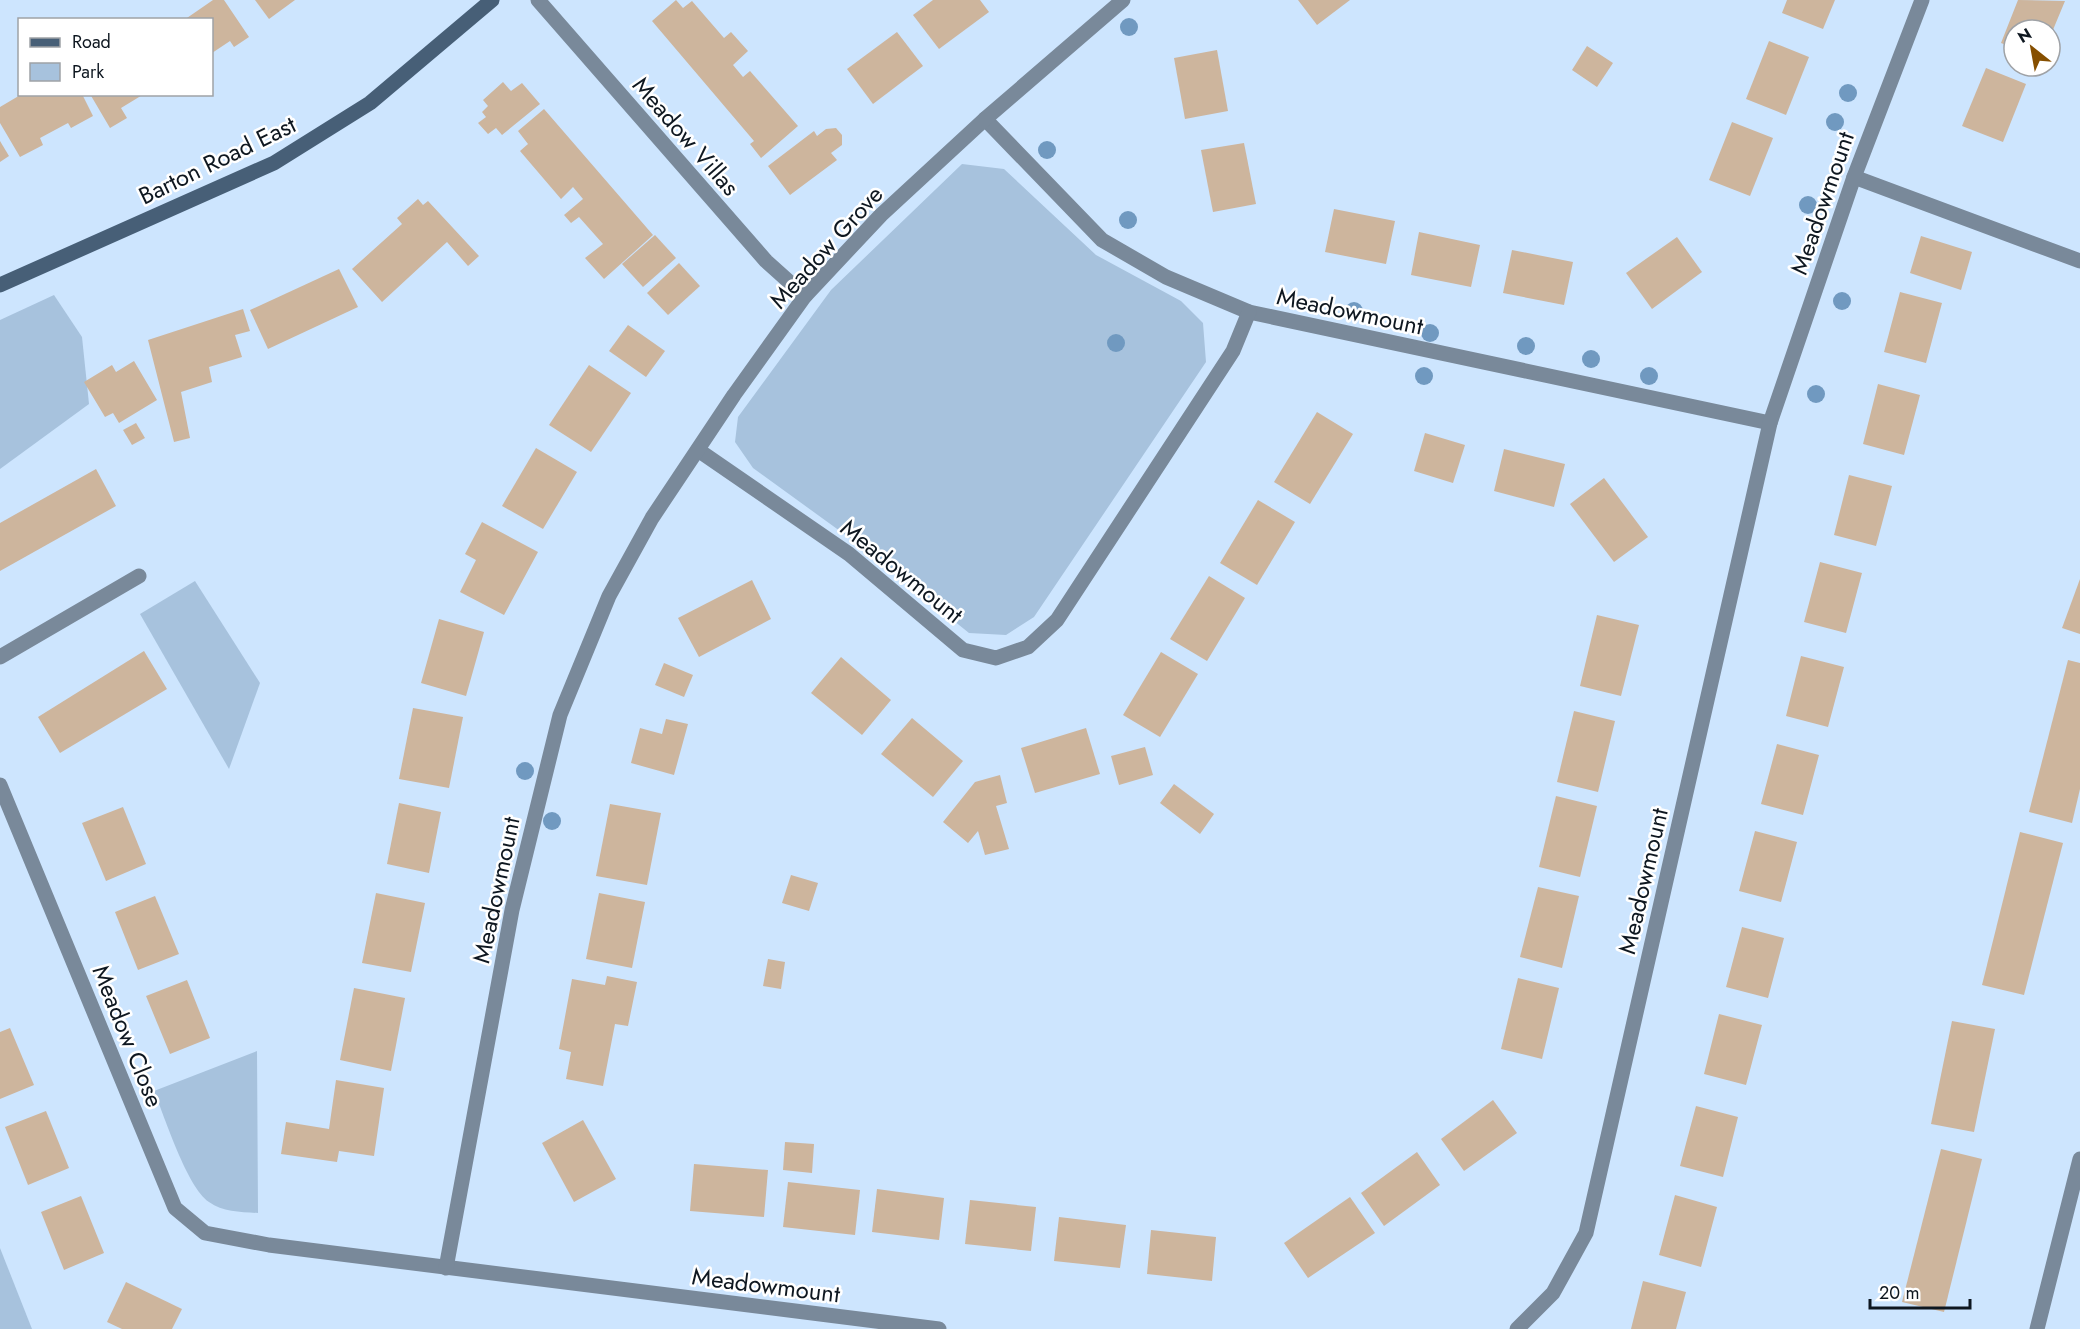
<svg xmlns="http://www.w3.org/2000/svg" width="2080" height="1329" font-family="Jost,sans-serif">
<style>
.green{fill:#a7c2dd}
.building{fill:#cdb59d}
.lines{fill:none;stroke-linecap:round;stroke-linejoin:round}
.street{stroke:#79899a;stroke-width:15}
.secondary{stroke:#475f77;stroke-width:15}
.tree{fill:#7099c0}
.labels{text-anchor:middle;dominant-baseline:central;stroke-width:5;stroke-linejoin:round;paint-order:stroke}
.street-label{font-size:24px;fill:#0e1720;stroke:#fff}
</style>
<rect width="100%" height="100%" fill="#cde5fe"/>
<!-- green -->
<g class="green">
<path d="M 962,164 L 1004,169 L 1096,255 L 1181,301 L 1203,323 L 1206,362 L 1034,617 L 1006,635 L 969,633 L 862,547 L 753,468 L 735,442 L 738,417 L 831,290 Z"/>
<path d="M 54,295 L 82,337 L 89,404 L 0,469 L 0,320 Z"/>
<path d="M 195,581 L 260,683 L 229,769 L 140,614 Z"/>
<path d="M 257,1051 L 258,1213 C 241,1212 223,1212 209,1202 C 187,1187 165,1118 154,1091 Z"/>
<path d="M 0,1248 L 32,1329 L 0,1329 Z"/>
</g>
<!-- building -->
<g class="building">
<path d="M 213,0 L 224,0 L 249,37 L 234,47 L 230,41 L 212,53 L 212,20 L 184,20 Z"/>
<path d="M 255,0 L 295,0 L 269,19 Z"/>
<path d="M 676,0 L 683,8 L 692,1 L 724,38 L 731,32 L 748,51 L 733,65 L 743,77 L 750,71 L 798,126 L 761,158 L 750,144 L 754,141 L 652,21 Z"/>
<path d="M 933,0 L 980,0 L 989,12 L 939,49 L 913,15 Z"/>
<path d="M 1298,0 L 1350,0 L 1317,25 Z"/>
<path d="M 1787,0 L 1835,0 L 1823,29 L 1782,13 Z"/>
<path d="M 2018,0 L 2065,1 L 2050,37 L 2050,30 L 2014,30 L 2014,48 L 2001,43 Z"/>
<path d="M 897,32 L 923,66 L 873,104 L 847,69 Z"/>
<path d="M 1769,41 L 1809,57 L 1786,115 L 1746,99 Z"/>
<path d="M 1587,46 L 1613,63 L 1597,87 L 1572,70 Z"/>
<path d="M 1217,50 L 1228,111 L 1185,119 L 1174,58 Z"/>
<path d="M 1986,68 L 2026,84 L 2003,142 L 1962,126 Z"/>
<path d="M 503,82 L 511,91 L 522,83 L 540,104 L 502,135 L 496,128 L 488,134 L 478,123 L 486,117 L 482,112 L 488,106 L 483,100 Z"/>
<path d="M 22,94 L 82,94 L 93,116 L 71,128 L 68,123 L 40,138 L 43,145 L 20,157 L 0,123 L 0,107 Z"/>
<path d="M 90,94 L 144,94 L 121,108 L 127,118 L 110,128 Z"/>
<path d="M 544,109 L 653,235 L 604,279 L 585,258 L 603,244 L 579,217 L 571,223 L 564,215 L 583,199 L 573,187 L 561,199 L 520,151 L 528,144 L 518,131 Z"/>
<path d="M 1732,122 L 1773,138 L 1750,196 L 1709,180 Z"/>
<path d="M 836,128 L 842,135 L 842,145 L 831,153 L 837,160 L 790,195 L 768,166 L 814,131 L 817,136 L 826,129 Z"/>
<path d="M 0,141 L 9,156 L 0,162 Z"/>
<path d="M 1244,143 L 1256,204 L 1213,212 L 1201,150 Z"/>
<path d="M 418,199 L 423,205 L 428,201 L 479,256 L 468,266 L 447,242 L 382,302 L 352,269 L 402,224 L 397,218 Z"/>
<path d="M 1334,209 L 1395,221 L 1386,264 L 1325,252 Z"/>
<path d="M 1419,232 L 1480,245 L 1471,287 L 1411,275 Z"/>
<path d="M 655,235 L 676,258 L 643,287 L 622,264 Z"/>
<path d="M 1921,236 L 1972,252 L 1961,290 L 1910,273 Z"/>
<path d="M 1677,237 L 1702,272 L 1652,309 L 1626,273 Z"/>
<path d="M 1512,250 L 1573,262 L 1564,305 L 1503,293 Z"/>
<path d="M 679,263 L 700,286 L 668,315 L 647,293 Z"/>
<path d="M 339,269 L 358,307 L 268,349 L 250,310 Z"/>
<path d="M 1900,292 L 1942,303 L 1926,363 L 1884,352 Z"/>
<path d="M 243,309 L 250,331 L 235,335 L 242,357 L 209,367 L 212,382 L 181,392 L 190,438 L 174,442 L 148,340 Z"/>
<path d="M 628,325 L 665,351 L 646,377 L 609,351 Z"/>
<path d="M 134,361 L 157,400 L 119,423 L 113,413 L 105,417 L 84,382 L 112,365 L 116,372 Z"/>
<path d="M 589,365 L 631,393 L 591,452 L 549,425 Z"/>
<path d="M 1878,384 L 1920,395 L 1904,455 L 1863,444 Z"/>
<path d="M 1317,412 L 1353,434 L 1310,504 L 1274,482 Z"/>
<path d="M 136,423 L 145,438 L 132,445 L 123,430 Z"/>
<path d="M 1425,433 L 1465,445 L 1453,483 L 1414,471 Z"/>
<path d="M 536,448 L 577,472 L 543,529 L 502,506 Z"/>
<path d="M 1504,449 L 1565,464 L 1554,507 L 1494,491 Z"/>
<path d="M 96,469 L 116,506 L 0,571 L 0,523 Z"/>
<path d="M 1849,475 L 1892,486 L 1876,546 L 1834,535 Z"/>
<path d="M 1604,478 L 1648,537 L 1614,562 L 1570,504 Z"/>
<path d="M 1258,500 L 1295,522 L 1257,585 L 1220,563 Z"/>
<path d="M 482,522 L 538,552 L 504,615 L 460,592 L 476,560 L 465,554 Z"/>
<path d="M 1820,562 L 1862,573 L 1846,633 L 1804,622 Z"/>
<path d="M 1209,576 L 1245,598 L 1207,661 L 1170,639 Z"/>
<path d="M 2080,579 L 2080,634 L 2062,628 Z"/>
<path d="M 752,580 L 771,619 L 699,657 L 678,618 Z"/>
<path d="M 1597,615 L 1639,625 L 1621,696 L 1580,686 Z"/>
<path d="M 439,619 L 484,632 L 466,696 L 421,683 Z"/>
<path d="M 144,651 L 167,689 L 60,753 L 38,717 Z"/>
<path d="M 1161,652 L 1198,674 L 1160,737 L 1123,715 Z"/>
<path d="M 1801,656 L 1844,667 L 1828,727 L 1786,716 Z"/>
<path d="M 841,657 L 891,700 L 862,735 L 811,693 Z"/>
<path d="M 2068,660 L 2080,663 L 2080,789 L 2072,823 L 2029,812 Z"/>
<path d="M 664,663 L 693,675 L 684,697 L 655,685 Z"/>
<path d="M 413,708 L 463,717 L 449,788 L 399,779 Z"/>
<path d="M 1574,711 L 1615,721 L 1598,792 L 1557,782 Z"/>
<path d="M 912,718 L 963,761 L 933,797 L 881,754 Z"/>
<path d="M 666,719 L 688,724 L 674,775 L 631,763 L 640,728 L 662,734 Z"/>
<path d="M 1086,728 L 1100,774 L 1035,793 L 1021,748 Z"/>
<path d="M 1777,744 L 1819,755 L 1803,815 L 1761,804 Z"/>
<path d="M 1145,747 L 1153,775 L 1119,785 L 1111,756 Z"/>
<path d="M 1000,775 L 1007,803 L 996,806 L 1009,849 L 985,855 L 978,831 L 968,843 L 943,822 L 975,782 Z"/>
<path d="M 1174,784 L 1214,814 L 1200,834 L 1160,803 Z"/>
<path d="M 1556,796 L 1597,806 L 1580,877 L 1539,867 Z"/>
<path d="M 399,803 L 441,812 L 429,873 L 387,864 Z"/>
<path d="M 610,804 L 661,813 L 647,885 L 596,876 Z"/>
<path d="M 123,807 L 146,864 L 106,881 L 82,823 Z"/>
<path d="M 1755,831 L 1797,842 L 1781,902 L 1739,891 Z"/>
<path d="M 2020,832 L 2063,843 L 2024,995 L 1982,985 Z"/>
<path d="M 791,875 L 818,883 L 809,911 L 782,903 Z"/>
<path d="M 1538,887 L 1579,896 L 1562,968 L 1520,957 Z"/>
<path d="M 376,893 L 425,903 L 411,972 L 362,963 Z"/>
<path d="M 599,893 L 645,902 L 632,968 L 586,959 Z"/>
<path d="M 155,896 L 179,954 L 138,970 L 115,912 Z"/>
<path d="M 1742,927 L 1784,938 L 1768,998 L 1726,987 Z"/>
<path d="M 768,959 L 785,962 L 781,989 L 763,986 Z"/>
<path d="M 607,976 L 637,982 L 628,1026 L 615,1024 L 603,1086 L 566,1079 L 571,1052 L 559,1049 L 572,979 L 605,985 Z"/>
<path d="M 1518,978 L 1559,988 L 1542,1059 L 1501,1049 Z"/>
<path d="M 187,980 L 210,1038 L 170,1054 L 146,996 Z"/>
<path d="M 354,988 L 405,998 L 391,1071 L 340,1060 Z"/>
<path d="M 1719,1014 L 1762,1025 L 1746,1085 L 1704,1074 Z"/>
<path d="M 1952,1021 L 1995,1029 L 1974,1132 L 1931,1124 Z"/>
<path d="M 10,1028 L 34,1085 L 0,1099 L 0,1032 Z"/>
<path d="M 336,1080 L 384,1088 L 374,1156 L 339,1151 L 337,1162 L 281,1154 L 286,1122 L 329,1129 Z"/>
<path d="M 1493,1100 L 1517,1133 L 1464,1171 L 1441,1139 Z"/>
<path d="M 1696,1106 L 1738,1117 L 1723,1177 L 1680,1166 Z"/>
<path d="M 46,1111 L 69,1168 L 28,1185 L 5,1127 Z"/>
<path d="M 583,1120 L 616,1179 L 574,1202 L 542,1143 Z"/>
<path d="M 785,1142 L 814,1144 L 812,1173 L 783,1170 Z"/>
<path d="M 1941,1149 L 1982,1159 L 1944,1312 L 1902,1302 Z"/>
<path d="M 1417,1152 L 1440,1185 L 1384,1226 L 1361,1193 Z"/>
<path d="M 694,1164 L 768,1170 L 764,1217 L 690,1211 Z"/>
<path d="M 788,1182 L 860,1190 L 855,1235 L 783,1227 Z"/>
<path d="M 877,1189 L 944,1198 L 939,1240 L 872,1232 Z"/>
<path d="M 1675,1195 L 1717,1207 L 1701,1267 L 1659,1255 Z"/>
<path d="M 81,1196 L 104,1253 L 64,1270 L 41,1212 Z"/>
<path d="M 1350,1197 L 1375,1233 L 1308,1278 L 1284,1243 Z"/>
<path d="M 970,1200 L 1036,1207 L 1031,1251 L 965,1244 Z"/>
<path d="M 1059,1217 L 1126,1225 L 1120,1268 L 1054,1261 Z"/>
<path d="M 1151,1230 L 1216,1237 L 1212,1281 L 1147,1274 Z"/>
<path d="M 1643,1281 L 1686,1292 L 1676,1329 L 1631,1329 Z"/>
<path d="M 126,1282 L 182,1309 L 172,1329 L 122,1329 L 107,1322 Z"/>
</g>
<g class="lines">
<!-- street -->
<g class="street">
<path d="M 538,0 L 766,261 L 805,296"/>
<path d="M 985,119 L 1102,240 L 1166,277 L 1249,312 L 1770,423"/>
<path d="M 1854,177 L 2080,261"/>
<path d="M 698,450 L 849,554 L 963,650 L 996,658 L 1028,647 L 1057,620 L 1233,351 L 1249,312"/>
<path d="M 0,657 L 139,576"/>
<path d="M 0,785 L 175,1208 L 205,1233 L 269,1245 L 939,1329"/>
<path d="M 446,1268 L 512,910 L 560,715 L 609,596 L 652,518 L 734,395 L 805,296 L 881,215 L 985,119 L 1123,0"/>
<path d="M 1517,1329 L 1553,1293 L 1586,1233 L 1770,423 L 1854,177 L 1922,0"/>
<path d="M 2037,1329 L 2080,1159"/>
</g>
<!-- secondary -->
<path class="secondary" d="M 0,285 L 274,163 L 370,103 L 492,0"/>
</g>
<!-- trees -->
<g class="tree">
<circle cx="1129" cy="27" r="9"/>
<circle cx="1848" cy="93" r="9"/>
<circle cx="1835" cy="122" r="9"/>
<circle cx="1047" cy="150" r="9"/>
<circle cx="1808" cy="205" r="9"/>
<circle cx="1128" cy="220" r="9"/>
<circle cx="1842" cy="301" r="9"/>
<circle cx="1354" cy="311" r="9"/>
<circle cx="1430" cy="333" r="9"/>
<circle cx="1116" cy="343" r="9"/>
<circle cx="1526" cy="346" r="9"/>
<circle cx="1591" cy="359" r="9"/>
<circle cx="1424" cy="376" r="9"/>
<circle cx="1649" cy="376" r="9"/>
<circle cx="1816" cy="394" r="9"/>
<circle cx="525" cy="771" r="9"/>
<circle cx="552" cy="821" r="9"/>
</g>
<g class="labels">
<!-- street labels -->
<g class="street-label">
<text transform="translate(686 136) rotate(49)">Meadow Villas</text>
<text transform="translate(217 160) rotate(-26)">Barton Road East</text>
<text transform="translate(1822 203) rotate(-71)">Meadowmount</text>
<text transform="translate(826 247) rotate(-48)">Meadow Grove</text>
<text transform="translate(1350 311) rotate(12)">Meadowmount</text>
<text transform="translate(902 571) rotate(39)">Meadowmount</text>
<text transform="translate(1643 881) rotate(-77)">Meadowmount</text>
<text transform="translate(496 890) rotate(-78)">Meadowmount</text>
<text transform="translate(128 1036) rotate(68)">Meadow Close</text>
<text transform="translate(766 1285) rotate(7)">Meadowmount</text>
</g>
</g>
<!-- legend -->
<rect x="18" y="18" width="195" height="78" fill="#ffffff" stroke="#9fa2a6" stroke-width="1.5"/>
<rect x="30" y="38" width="30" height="9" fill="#475f77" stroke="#9fa2a6" stroke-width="1.5"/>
<text x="72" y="48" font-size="18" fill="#0e1720">Road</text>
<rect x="30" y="63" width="30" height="18" fill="#a7c2dd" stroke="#9fa2a6" stroke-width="1.5"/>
<text x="72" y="78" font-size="18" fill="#0e1720">Park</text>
<!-- north arrow -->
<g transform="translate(2032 48) rotate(329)"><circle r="28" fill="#ffffff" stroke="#9fa2a6" stroke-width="1.5"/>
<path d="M0-4.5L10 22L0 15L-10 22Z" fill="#864f00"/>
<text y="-9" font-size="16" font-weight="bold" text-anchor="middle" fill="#0e1720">N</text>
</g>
<!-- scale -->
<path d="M1870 1299v9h100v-9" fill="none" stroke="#0e1720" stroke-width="3"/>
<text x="1879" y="1299" font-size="18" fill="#0e1720" stroke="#ffffff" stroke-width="4.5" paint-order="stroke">20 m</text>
</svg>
